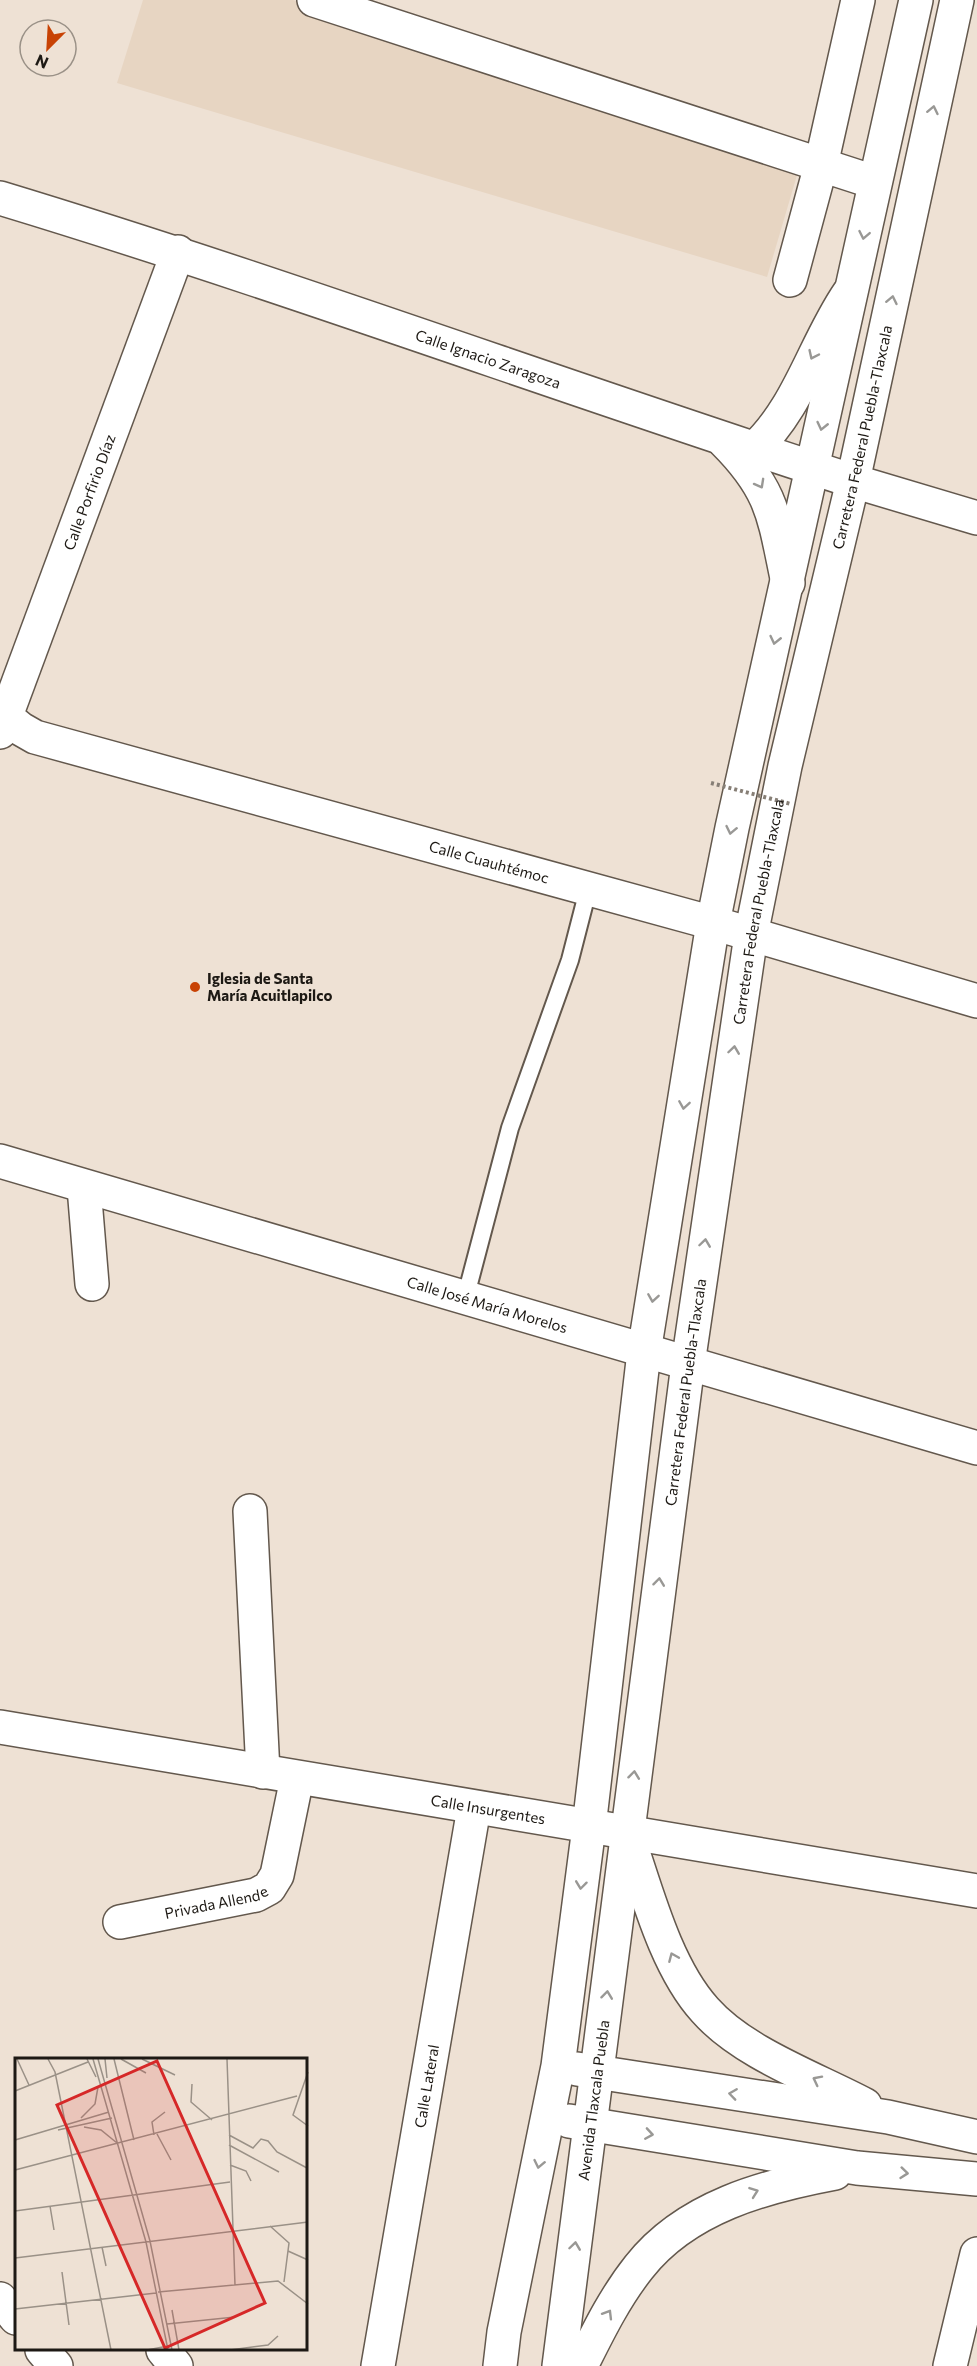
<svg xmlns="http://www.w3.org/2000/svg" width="977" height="2366" font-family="Commissioner,sans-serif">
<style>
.built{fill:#e7d5c2}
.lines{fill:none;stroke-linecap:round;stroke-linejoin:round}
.service-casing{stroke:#63584d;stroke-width:20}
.minor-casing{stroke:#63584d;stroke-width:36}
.secondary-casing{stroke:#63584d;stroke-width:36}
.primary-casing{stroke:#63584d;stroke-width:36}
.service{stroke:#fff;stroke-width:16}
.minor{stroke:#fff;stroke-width:33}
.secondary{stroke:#fff;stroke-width:33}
.primary{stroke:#fff;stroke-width:33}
.path-bridge{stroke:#877f76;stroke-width:4;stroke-dasharray:3 3;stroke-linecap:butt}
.oneway{stroke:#999895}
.poi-dot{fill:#c84204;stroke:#eee1d4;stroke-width:2}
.labels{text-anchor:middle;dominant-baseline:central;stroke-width:6;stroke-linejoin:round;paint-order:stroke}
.street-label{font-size:15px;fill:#1d1914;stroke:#eee1d4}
.poi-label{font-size:15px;font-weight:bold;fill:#1d1914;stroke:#eee1d4;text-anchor:start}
.inset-road{fill:none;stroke:#9a9187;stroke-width:1.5}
.view{fill:#d62828;fill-opacity:0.15;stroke:#d62828;stroke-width:3}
.inset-edge{fill:none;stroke:#1d1914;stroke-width:3}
</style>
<rect width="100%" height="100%" fill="#eee1d4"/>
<!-- built -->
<path class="built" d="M 143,0 L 293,0 L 800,165 L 767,277 L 117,83 Z"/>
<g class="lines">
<defs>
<path id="service" d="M 465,1299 L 510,1128 L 570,960 L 588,890"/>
<g id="minor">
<path d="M 314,0 L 874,182"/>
<path d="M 790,280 L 821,165 L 858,0"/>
<path d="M 853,481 L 977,518"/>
<path id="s1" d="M 0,712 L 21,729 L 35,737 L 713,923 L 977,1001"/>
<path id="s2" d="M 0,732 L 178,252"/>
<path id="s3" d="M 0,1161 L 977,1448"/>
<path d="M 84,1187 L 92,1284"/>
<path d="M 250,1511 L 263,1772"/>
<path id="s4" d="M 0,1727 L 977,1891"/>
<path id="s5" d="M 120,1922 L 256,1895 L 269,1888 L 277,1875 L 297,1778"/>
<path d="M 0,2299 L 16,2318"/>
<path d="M 42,2350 L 56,2366"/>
<path d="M 163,2350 L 176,2366"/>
<path id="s6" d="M 378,2366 L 474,1808"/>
<path d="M 950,2366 L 977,2254"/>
</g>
<g id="secondary">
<path id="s7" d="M 0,198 C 287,285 567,389 853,481"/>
<path d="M 724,441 C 774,491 774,517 788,583"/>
<path d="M 753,450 C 800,407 814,344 849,293"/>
</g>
<g id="primary">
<path d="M 629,1840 C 647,1893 666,1967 705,2010 C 743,2053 814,2078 865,2105"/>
<path d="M 577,2069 L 888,2117 L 977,2137"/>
<path d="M 569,2121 L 857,2168 L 977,2179"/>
<path d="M 500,2366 L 504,2332 L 558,2066 L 589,1827 L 644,1352 L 713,923 L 732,828 L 916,0"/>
<path id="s8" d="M 559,2366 L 688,1364 L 751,935 L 785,766 L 853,481 L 957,0"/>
<path d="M 581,2366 C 598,2332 615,2297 639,2267 C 686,2207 765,2186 835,2173"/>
</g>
</defs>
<!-- service casing -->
<use href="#service" class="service-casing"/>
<!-- minor casing -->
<use href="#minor" class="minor-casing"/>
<!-- secondary casing -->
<use href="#secondary" class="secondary-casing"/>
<!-- primary casing -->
<use href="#primary" class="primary-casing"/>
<!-- service -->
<use href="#service" class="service"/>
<!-- minor -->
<use href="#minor" class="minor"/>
<!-- secondary -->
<use href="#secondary" class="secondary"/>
<!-- primary -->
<use href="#primary" class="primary"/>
<!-- path-bridge -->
<path class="path-bridge" d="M 711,783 L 791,804"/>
</g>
<!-- one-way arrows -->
<defs><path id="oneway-chevron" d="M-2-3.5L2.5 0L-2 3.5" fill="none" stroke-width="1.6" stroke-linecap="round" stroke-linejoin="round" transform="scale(1.5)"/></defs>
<g class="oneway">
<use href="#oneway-chevron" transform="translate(933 110) rotate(-78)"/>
<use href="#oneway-chevron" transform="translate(864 235) rotate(101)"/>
<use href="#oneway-chevron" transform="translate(892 300) rotate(-78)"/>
<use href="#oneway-chevron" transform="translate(813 355) rotate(115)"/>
<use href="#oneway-chevron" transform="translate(822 426) rotate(103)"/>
<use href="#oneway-chevron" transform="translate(760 484) rotate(61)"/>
<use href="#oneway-chevron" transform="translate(775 640) rotate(103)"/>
<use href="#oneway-chevron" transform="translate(731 830) rotate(102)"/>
<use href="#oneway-chevron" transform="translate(734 1050) rotate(-82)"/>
<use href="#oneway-chevron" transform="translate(684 1105) rotate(99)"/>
<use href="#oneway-chevron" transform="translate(705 1243) rotate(-82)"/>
<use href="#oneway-chevron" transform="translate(653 1298) rotate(99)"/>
<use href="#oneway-chevron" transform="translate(659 1582) rotate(-83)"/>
<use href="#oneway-chevron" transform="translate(634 1775) rotate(-83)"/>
<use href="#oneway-chevron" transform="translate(581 1885) rotate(97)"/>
<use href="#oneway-chevron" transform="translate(673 1957) rotate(-113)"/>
<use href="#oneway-chevron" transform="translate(607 1995) rotate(-83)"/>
<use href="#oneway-chevron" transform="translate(817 2080) rotate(-153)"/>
<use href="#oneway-chevron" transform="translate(733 2094) rotate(-172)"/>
<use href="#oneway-chevron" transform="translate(649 2134) rotate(9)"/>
<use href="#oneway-chevron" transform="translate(539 2164) rotate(102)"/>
<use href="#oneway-chevron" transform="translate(904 2173) rotate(6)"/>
<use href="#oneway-chevron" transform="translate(754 2192) rotate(-20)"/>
<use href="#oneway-chevron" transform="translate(575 2246) rotate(-82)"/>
<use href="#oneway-chevron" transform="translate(608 2314) rotate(-59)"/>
</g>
<!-- markers -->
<circle class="poi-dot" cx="195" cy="987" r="6"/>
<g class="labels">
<!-- street labels -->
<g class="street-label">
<text stroke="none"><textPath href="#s7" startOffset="514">Calle Ignacio Zaragoza</textPath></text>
<text stroke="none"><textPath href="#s8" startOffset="1954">Carretera Federal Puebla-Tlaxcala</textPath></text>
<text stroke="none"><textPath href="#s2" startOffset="256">Calle Porfirio Díaz</textPath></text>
<text stroke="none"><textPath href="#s1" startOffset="514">Calle Cuauhtémoc</textPath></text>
<text stroke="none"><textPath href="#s8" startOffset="1468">Carretera Federal Puebla-Tlaxcala</textPath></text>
<text stroke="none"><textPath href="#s3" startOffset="508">Calle José María Morelos</textPath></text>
<text stroke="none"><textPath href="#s8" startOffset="982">Carretera Federal Puebla-Tlaxcala</textPath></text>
<text stroke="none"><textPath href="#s4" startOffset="495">Calle Insurgentes</textPath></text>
<text stroke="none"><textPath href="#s5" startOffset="98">Privada Allende</textPath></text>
<text stroke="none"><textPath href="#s6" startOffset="284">Calle Lateral</textPath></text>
<text stroke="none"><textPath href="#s8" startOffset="268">Avenida Tlaxcala Puebla</textPath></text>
</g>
<!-- poi labels -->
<g class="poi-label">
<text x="207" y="978">Iglesia de Santa<tspan x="207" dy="17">María Acuitlapilco</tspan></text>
</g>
</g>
<!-- overview -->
<g transform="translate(15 2058)">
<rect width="292" height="292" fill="#eee1d4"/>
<path class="inset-road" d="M 2,1 L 14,27M 33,1 L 40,14 L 96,292M 72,1 L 81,19M 78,1 L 131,184 L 153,292M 83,1 L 135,183 L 157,292M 90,1 L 92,20M 99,1 L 119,82M 106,1 L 131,15M 127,1 L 160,17M 212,1 L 220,227M 293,14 L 278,57 L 293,68M 177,26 L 176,44 L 197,62M 0,33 L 73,4M 66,60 L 80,46 L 83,29M 69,69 L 86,72 L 102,85M 43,72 L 97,60M 142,76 L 156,102M 139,77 L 137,64 L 150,54M 214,77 L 238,90 L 246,81 L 253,83 L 262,94 L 292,110M 0,82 L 94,54M 214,87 L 264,114M 215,107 L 231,113 L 236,123M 0,112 L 282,38M 35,148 L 39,172M 0,153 L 215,124M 255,168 L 274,185 L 269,224M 87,189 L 91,208M 273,193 L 293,202M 0,200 L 293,164M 47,214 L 54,267M 143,234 L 263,223 L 293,246M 0,251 L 141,235M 157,252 L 164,292M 152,266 L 220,259M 132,292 L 153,288M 215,292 L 253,287 L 263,278"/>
<path class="view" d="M 142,3 L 250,245 L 150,290 L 42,47 Z"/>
<rect width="292" height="292" class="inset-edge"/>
</g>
<!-- north arrow -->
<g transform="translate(48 48) rotate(204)"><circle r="28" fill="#eee1d4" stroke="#9a9187" stroke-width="1.5"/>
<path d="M0-4.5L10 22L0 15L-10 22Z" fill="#c84204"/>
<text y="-9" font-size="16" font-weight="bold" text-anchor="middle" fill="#1d1914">N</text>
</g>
</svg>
